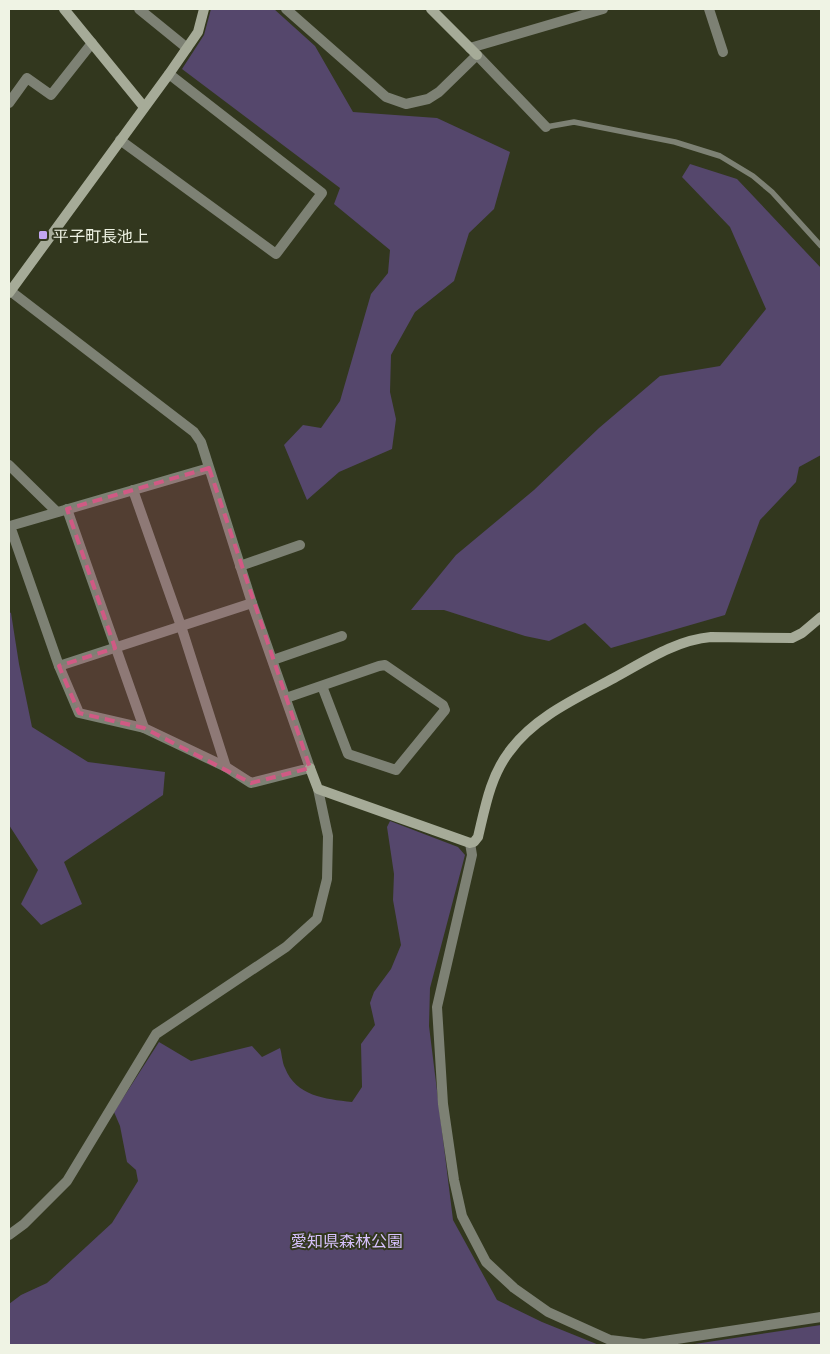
<svg xmlns="http://www.w3.org/2000/svg" width="830" height="1354" font-family="'Exo 2','Noto Sans JP',sans-serif">
<style>
.green{fill:#55476c}
.lines{fill:none;stroke-linecap:round;stroke-linejoin:round}
.lane{stroke:#7d8174;stroke-width:5.5}
.street{stroke:#7d8174;stroke-width:10}
.secondary{stroke:#a6ab98;stroke-width:10}
.marked{fill:#d05a84;fill-opacity:0.2;stroke:#d05a84;stroke-width:4;stroke-dasharray:10 6;stroke-linejoin:round}
.poi-dot{fill:#c3a7f2;stroke:#32371e;stroke-width:2}
.labels{text-anchor:middle;dominant-baseline:central;stroke-width:4;stroke-linejoin:round;paint-order:stroke}
.poi-label{font-size:16px;fill:#eff3e4;stroke:#32371e;text-anchor:start}
.park-label{font-size:16px;fill:#d6c1fc;stroke:#32371e}
</style>
<rect width="100%" height="100%" fill="#32371e"/>
<!-- green -->
<g class="green">
<path d="M 211,9 L 274,9 L 315,46 L 353,112 L 437,118 L 510,152 L 494,209 L 469,233 L 454,281 L 415,312 L 391,355 L 390,392 L 396,419 L 392,449 L 339,472 L 307,500 L 284,445 L 303,425 L 321,428 L 340,401 L 371,294 L 388,273 L 390,250 L 334,204 L 340,188 L 182,69 L 204,35 Z"/>
<path d="M 690,164 L 737,179 L 821,268 L 821,455 L 799,467 L 796,482 L 760,520 L 725,615 L 611,648 L 585,623 L 549,641 L 525,636 L 444,610 L 411,610 L 456,555 L 534,490 L 599,428 L 660,376 L 720,366 L 766,309 L 730,227 L 682,177 Z"/>
<path d="M 9,612 L 11,613 L 19,664 L 32,727 L 88,762 L 165,772 L 163,795 L 64,862 L 82,904 L 41,925 L 21,904 L 38,870 L 9,825 Z"/>
<path d="M 390,821 L 458,847 L 465,855 L 430,988 L 429,1026 L 453,1220 L 497,1300 L 542,1322 L 599,1345 L 9,1345 L 9,1304 L 21,1295 L 47,1283 L 112,1223 L 138,1181 L 136,1170 L 127,1162 L 120,1126 L 114,1112 L 159,1042 L 191,1061 L 252,1046 L 262,1057 L 280,1048 C 282,1054 282,1062 285,1068 C 296,1096 325,1099 352,1102 L 362,1087 L 361,1044 L 375,1025 L 370,1003 L 374,992 L 391,969 L 401,945 L 393,900 L 394,874 L 387,827 Z"/>
<path d="M 821,1325 L 821,1345 L 688,1345 Z"/>
</g>
<g class="lines">
<!-- lane -->
<path class="lane" d="M 546,127 L 574,122 L 675,142 L 720,156 L 753,176 L 772,192 L 821,246"/>
<!-- street -->
<g class="street">
<path d="M 139,9 L 187,48"/>
<path d="M 286,9 L 386,97 L 406,104 L 428,99 L 439,92 L 477,55 L 546,127"/>
<path d="M 709,9 L 723,52"/>
<path d="M 470,48 L 603,9"/>
<path d="M 9,103 L 27,78 L 51,95 L 92,43"/>
<path d="M 120,140 L 276,254 L 322,193 L 169,74"/>
<path d="M 9,290 L 194,432 L 201,442 L 252,603 L 310,768 L 251,783 L 226,767 L 144,728 L 79,713 L 59,666 L 10,526 L 209,468"/>
<path d="M 9,465 L 57,512"/>
<path d="M 133,490 L 181,626 L 226,767"/>
<path d="M 67,509 L 144,728"/>
<path d="M 240,566 L 300,545"/>
<path d="M 273,660 L 342,636"/>
<path d="M 59,666 L 252,603"/>
<path d="M 286,698 L 379,666 L 385,665 L 443,705 L 445,710 L 396,770 L 348,754 L 322,686"/>
<path d="M 470,843 L 472,855 L 437,1007 L 443,1104 L 454,1180 L 462,1216 L 486,1262 L 514,1288 L 548,1312 L 610,1340 L 644,1344 L 821,1317"/>
<path d="M 9,1235 L 24,1224 L 67,1181 L 156,1034 L 286,947 L 317,919 L 327,879 L 328,836 L 318,789"/>
</g>
<!-- secondary -->
<g class="secondary">
<path d="M 64,9 L 144,107"/>
<path d="M 431,9 L 477,55"/>
<path d="M 9,293 L 169,74 L 198,32 L 204,9"/>
<path d="M 310,768 L 318,789 L 470,843 L 474,842 L 478,837 C 485,808 490,777 509,752 C 534,717 577,698 614,678 C 645,661 676,640 711,637 L 792,638 L 802,633 L 821,617"/>
</g>
</g>
<!-- marked area -->
<path class="marked" d="M 209,468 L 310,768 L 251,783 L 144,728 L 79,713 L 59,666 L 115,648 L 67,509 Z"/>
<!-- markers -->
<rect class="poi-dot" x="38" y="230" width="10" height="10" rx="2.5"/>
<g class="labels">
<!-- poi labels -->
<g class="poi-label">
<text x="53" y="235">平子町長池上</text>
</g>
<!-- park labels -->
<g class="park-label">
<text x="347" y="1240">愛知県森林公園</text>
</g>
</g>
<!-- border -->
<rect width="830" height="1354" fill="none" stroke="#eff3e4" stroke-width="20"/>
</svg>
